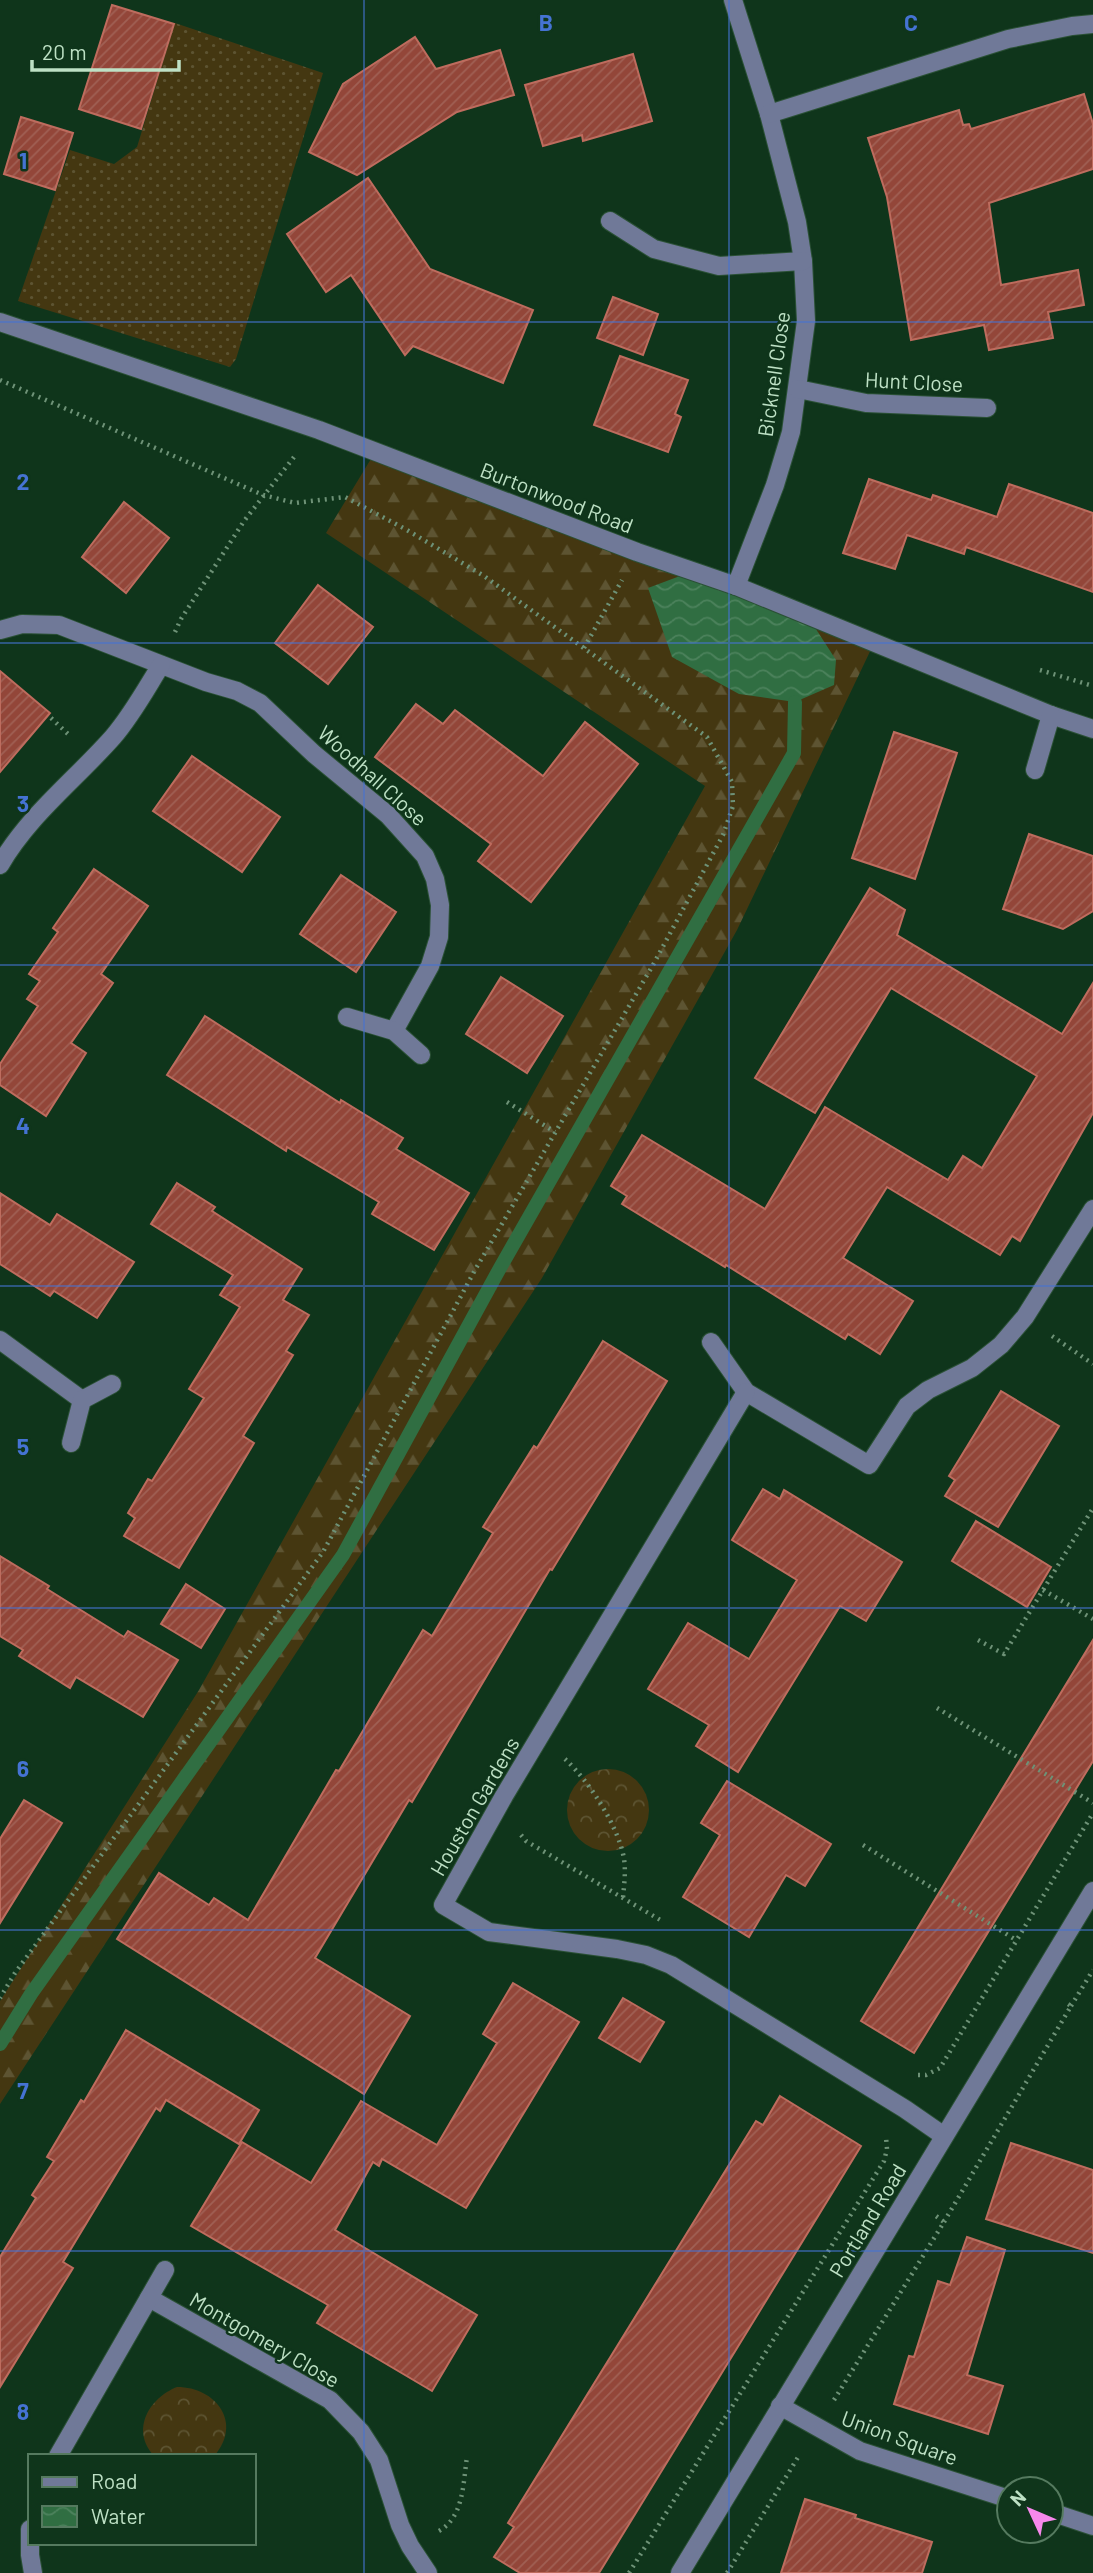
<svg xmlns="http://www.w3.org/2000/svg" width="1093" height="2573" font-family="Barlow,sans-serif">
<style>
.grass{fill:url(#grass-dots)}
.forest{fill:url(#forest-firs)}
.park{fill:url(#park-crowns)}
.water{fill:url(#water-waves)}
.lines{fill:none;stroke-linecap:round;stroke-linejoin:round}
.stream{stroke:#306e42;stroke-width:14}
.building{fill:url(#building-hatch);stroke:#be6c5e;stroke-width:2}
.minor-casing{stroke:#2b5136;stroke-width:20}
.path{stroke:#6e9277;stroke-width:4.5;stroke-dasharray:2 5;stroke-linecap:butt}
.minor{stroke:#707998;stroke-width:18}
.grid{fill:none;stroke:#4573d3;stroke-width:2;stroke-opacity:0.55}
.labels{text-anchor:middle;dominant-baseline:central;stroke-width:5;stroke-linejoin:round;paint-order:stroke}
.street-label{font-size:21px;fill:#bee1c5;stroke:#0f351b}
.grid-label{font-size:23px;text-anchor:middle;font-weight:bold;fill:#4573d3;stroke:#0f351b;stroke-width:5;stroke-linejoin:round;paint-order:stroke}
</style>
<defs>
<pattern id="grass-dots" width="8" height="8" patternUnits="userSpaceOnUse" patternTransform="scale(1.75)"><rect width="8" height="8" fill="#443711"/><path d="M2 2h.1M6 6h.1" fill="none" stroke="#5d5432" stroke-width="1.8" stroke-linecap="round"/></pattern>
<pattern id="forest-firs" width="22" height="20" patternUnits="userSpaceOnUse" patternTransform="scale(1.75)"><rect width="22" height="20" fill="#443711"/><path d="M5 1l3.5 6h-7zM16 11l3.5 6h-7z" fill="#5d5432"/></pattern>
<pattern id="park-crowns" width="20" height="18" patternUnits="userSpaceOnUse" patternTransform="scale(1.75)"><rect width="20" height="18" fill="#443711"/><path d="M2 6a3 3 0 1 1 6 0M12 15a3 3 0 1 1 6 0" fill="none" stroke="#5d5432"/></pattern>
<pattern id="water-waves" width="16" height="10" patternUnits="userSpaceOnUse" patternTransform="scale(1.75)"><rect width="16" height="10" fill="#306e42"/><path d="M0 5q4-4 8 0t8 0" fill="none" stroke="#4c825c"/></pattern>
<pattern id="building-hatch" width="6" height="6" patternUnits="userSpaceOnUse" patternTransform="scale(1.75)"><rect width="6" height="6" fill="#934639"/><path d="M-1 1l2-2M0 6l6-6M5 7l2-2" fill="none" stroke="#a06054"/></pattern>
</defs>
<rect width="100%" height="100%" fill="#0f351b"/>
<!-- grass -->
<path class="grass" d="M 175,23 L 323,73 L 236,359 L 230,367 L 18,301 L 70,150 L 114,164 L 137,147 Z"/>
<!-- forest -->
<path class="forest" d="M 377,449 L 875,641 L 737,930 L 542,1278 L 0,2104 L 0,2001 L 199,1690 L 705,786 L 326,533 Z"/>
<!-- park -->
<g class="park">
<circle cx="608" cy="1810" r="41"/>
<path d="M 177,2387 C 216,2387 243,2423 214,2456 L 154,2456 C 130,2430 149,2398 177,2387 Z"/>
</g>
<!-- water -->
<path class="water" d="M 688,573 L 812,623 L 836,660 L 834,685 L 795,702 L 739,694 L 672,657 L 648,588 Z"/>
<g class="lines">
<!-- stream -->
<path class="stream" d="M 0,2044 L 31,1994 L 343,1555 L 500,1268 L 794,753 L 795,702"/>
</g>
<!-- building -->
<g class="building">
<path d="M 112,5 L 174,24 L 141,129 L 79,109 Z"/>
<path d="M 415,37 L 436,69 L 500,50 L 514,95 L 457,112 L 357,175 L 309,152 L 343,84 Z"/>
<path d="M 633,54 L 652,121 L 583,141 L 582,135 L 543,146 L 525,85 Z"/>
<path d="M 1084,94 L 1093,124 L 1093,169 L 989,203 L 1001,285 L 1078,270 L 1084,305 L 1048,312 L 1053,338 L 989,350 L 984,325 L 911,340 L 887,197 L 868,138 L 959,110 L 963,125 L 969,124 L 971,129 Z"/>
<path d="M 21,117 L 73,133 L 55,190 L 4,174 Z"/>
<path d="M 368,178 L 430,269 L 533,310 L 503,383 L 413,346 L 405,355 L 351,275 L 326,292 L 287,234 Z"/>
<path d="M 613,297 L 658,314 L 643,355 L 597,338 Z"/>
<path d="M 620,356 L 688,380 L 675,414 L 681,417 L 668,452 L 594,425 Z"/>
<path d="M 869,479 L 931,500 L 933,495 L 997,517 L 1009,484 L 1093,513 L 1093,592 L 966,547 L 964,554 L 907,535 L 895,569 L 843,553 Z"/>
<path d="M 124,502 L 169,538 L 126,593 L 82,557 Z"/>
<path d="M 318,585 L 373,627 L 328,684 L 275,643 Z"/>
<path d="M 0,671 L 50,713 L 0,772 Z"/>
<path d="M 416,704 L 443,724 L 455,710 L 543,776 L 585,722 L 638,764 L 531,902 L 478,861 L 491,844 L 375,757 Z"/>
<path d="M 894,732 L 957,753 L 915,879 L 852,858 Z"/>
<path d="M 192,756 L 280,817 L 242,872 L 153,811 Z"/>
<path d="M 1029,834 L 1093,856 L 1093,911 L 1063,929 L 1003,909 Z"/>
<path d="M 94,869 L 148,906 L 101,974 L 113,983 L 71,1043 L 86,1053 L 46,1116 L 0,1085 L 0,1064 L 38,1006 L 27,999 L 40,981 L 29,974 L 58,932 L 53,928 Z"/>
<path d="M 341,875 L 396,912 L 356,972 L 300,934 Z"/>
<path d="M 870,888 L 905,910 L 897,935 L 1062,1034 L 1093,983 L 1093,1113 L 1020,1241 L 1012,1236 L 1000,1255 L 887,1187 L 843,1258 L 913,1301 L 880,1354 L 848,1334 L 845,1339 L 726,1265 L 725,1267 L 622,1204 L 627,1196 L 611,1186 L 642,1135 L 765,1209 L 825,1107 L 948,1180 L 963,1156 L 982,1168 L 1037,1076 L 891,988 L 815,1113 L 755,1078 Z"/>
<path d="M 501,977 L 563,1016 L 527,1073 L 466,1034 Z"/>
<path d="M 205,1016 L 340,1103 L 341,1100 L 403,1138 L 396,1149 L 469,1193 L 434,1250 L 372,1214 L 379,1202 L 287,1147 L 286,1151 L 167,1075 Z"/>
<path d="M 177,1183 L 215,1207 L 212,1211 L 302,1269 L 283,1300 L 309,1315 L 286,1351 L 293,1355 L 243,1436 L 254,1443 L 179,1568 L 124,1536 L 135,1518 L 128,1513 L 148,1479 L 152,1481 L 204,1398 L 189,1389 L 240,1307 L 220,1295 L 233,1275 L 151,1224 Z"/>
<path d="M 0,1193 L 50,1225 L 57,1214 L 134,1262 L 97,1318 L 54,1291 L 50,1296 L 0,1264 Z"/>
<path d="M 603,1341 L 667,1381 L 552,1570 L 550,1569 L 412,1802 L 409,1800 L 315,1958 L 410,2016 L 364,2094 L 117,1939 L 159,1873 L 209,1905 L 214,1898 L 248,1920 L 336,1770 L 339,1771 L 423,1630 L 432,1636 L 493,1533 L 483,1527 L 534,1446 L 537,1448 Z"/>
<path d="M 1001,1391 L 1059,1426 L 998,1527 L 945,1496 L 955,1480 L 949,1476 Z"/>
<path d="M 763,1489 L 780,1499 L 784,1490 L 902,1562 L 866,1621 L 840,1606 L 738,1772 L 696,1746 L 709,1725 L 648,1689 L 688,1623 L 749,1659 L 797,1580 L 732,1540 Z"/>
<path d="M 976,1521 L 1051,1567 L 1027,1607 L 952,1561 Z"/>
<path d="M 0,1556 L 49,1586 L 47,1589 L 124,1637 L 128,1631 L 178,1660 L 143,1717 L 76,1677 L 70,1688 L 19,1656 L 23,1650 L 0,1636 Z"/>
<path d="M 186,1584 L 225,1609 L 201,1648 L 161,1624 Z"/>
<path d="M 1093,1640 L 1093,1761 L 914,2053 L 861,2021 Z"/>
<path d="M 727,1781 L 831,1844 L 805,1886 L 786,1875 L 749,1937 L 683,1897 L 720,1835 L 701,1823 Z"/>
<path d="M 24,1800 L 62,1823 L 0,1923 L 0,1839 Z"/>
<path d="M 513,1983 L 579,2022 L 466,2208 L 382,2159 L 379,2166 L 373,2162 L 335,2230 L 477,2315 L 432,2391 L 317,2323 L 328,2305 L 191,2226 L 242,2142 L 311,2183 L 361,2101 L 437,2145 L 497,2043 L 483,2034 Z"/>
<path d="M 623,1998 L 664,2022 L 640,2062 L 599,2038 Z"/>
<path d="M 126,2030 L 259,2110 L 239,2144 L 166,2100 L 160,2111 L 156,2108 L 63,2262 L 73,2268 L 0,2387 L 0,2257 L 36,2198 L 32,2195 L 54,2161 L 47,2157 L 81,2100 L 84,2102 Z"/>
<path d="M 780,2096 L 861,2146 L 599,2573 L 520,2573 L 494,2557 L 514,2527 L 508,2523 L 756,2121 L 763,2125 Z"/>
<path d="M 1011,2143 L 1093,2170 L 1093,2253 L 986,2219 Z"/>
<path d="M 967,2237 L 1005,2250 L 967,2375 L 1003,2386 L 988,2434 L 894,2404 L 909,2356 L 914,2357 L 938,2281 L 950,2285 Z"/>
<path d="M 805,2499 L 856,2515 L 855,2518 L 932,2542 L 922,2573 L 781,2573 Z"/>
</g>
<g class="lines">
<defs>
<g id="minor">
<path d="M 733,0 L 769,114 L 797,222 L 803,261 L 806,321 L 791,432 L 775,485 L 736,586"/>
<path d="M 769,114 L 1008,39 L 1072,26 L 1093,24"/>
<path d="M 610,221 L 654,249 L 719,266 L 803,261"/>
<path d="M 0,322 L 319,430 L 637,552 L 736,586 L 1051,715 L 1093,729"/>
<path d="M 798,389 L 866,403 L 987,408"/>
<path d="M 0,630 L 22,624 L 59,625 L 206,682 L 237,691 L 260,703 L 314,754 L 388,815 L 425,856 L 435,879 L 440,905 L 439,937 L 430,966 L 394,1031"/>
<path d="M 1035,770 L 1051,715"/>
<path d="M 0,865 C 29,815 75,780 113,737 C 132,715 146,689 161,665"/>
<path d="M 347,1017 L 394,1031 L 421,1055"/>
<path d="M 0,1340 L 82,1400"/>
<path d="M 711,1342 L 746,1392 L 869,1465 L 907,1406 L 928,1390 L 972,1368 L 1001,1345 L 1025,1317 L 1093,1209"/>
<path d="M 746,1392 L 504,1796 L 443,1905 L 489,1932 L 617,1949 L 646,1955 L 671,1965 L 905,2109 L 944,2136"/>
<path d="M 71,1443 L 82,1400 L 112,1384"/>
<path d="M 149,2298 L 330,2400 L 361,2432 L 379,2460 L 400,2525 L 410,2546 L 428,2573"/>
<path d="M 780,2406 L 860,2451 L 1009,2499"/>
<path d="M 58,2456 L 165,2270"/>
<path d="M 1051,2512 L 1093,2526"/>
<path d="M 30,2529 L 30,2555 L 33,2573"/>
<path d="M 680,2573 L 1093,1891"/>
</g>
</defs>
<!-- minor casing -->
<use href="#minor" class="minor-casing"/>
<!-- path -->
<g class="path">
<path d="M 0,380 L 263,495 L 295,503 L 345,497 L 407,530 L 484,576 L 707,737 L 732,782 L 733,806 L 723,835 L 653,965 L 475,1270 L 323,1552 L 15,1973 L 0,1998"/>
<path d="M 175,632 L 181,619 L 244,521 L 294,457"/>
<path d="M 584,648 L 622,580"/>
<path d="M 1040,670 L 1093,686"/>
<path d="M 51,718 L 68,734"/>
<path d="M 507,1102 L 555,1132"/>
<path d="M 1052,1336 L 1093,1364"/>
<path d="M 1043,1590 L 1093,1619"/>
<path d="M 978,1640 L 1004,1654 L 1093,1508"/>
<path d="M 937,1708 L 1093,1803"/>
<path d="M 565,1759 C 589,1781 619,1827 624,1859 C 626,1872 624,1885 623,1898"/>
<path d="M 521,1835 L 526,1841 L 662,1921"/>
<path d="M 863,1845 L 1016,1940"/>
<path d="M 1071,2006 L 1093,1970"/>
<path d="M 918,2075 L 926,2075 L 940,2068 L 1093,1813"/>
<path d="M 944,2222 L 1071,2006 L 1065,2002"/>
<path d="M 834,2400 L 944,2222 L 936,2216"/>
<path d="M 439,2531 C 464,2517 463,2483 467,2457"/>
<path d="M 629,2573 L 884,2161 L 887,2149 L 886,2137"/>
<path d="M 727,2573 L 800,2454"/>
</g>
<!-- minor -->
<use href="#minor" class="minor"/>
</g>
<!-- grid -->
<path class="grid" d="M 364,0 L 364,2573M 729,0 L 729,2573M 0,322 L 1093,322M 0,643 L 1093,643M 0,965 L 1093,965M 0,1286 L 1093,1286M 0,1608 L 1093,1608M 0,1930 L 1093,1930M 0,2251 L 1093,2251"/>
<g class="labels">
<!-- street labels -->
<g class="street-label">
<text transform="translate(773 374) rotate(-82)">Bicknell Close</text>
<text transform="translate(914 381) rotate(3)">Hunt Close</text>
<text transform="translate(557 497) rotate(21)">Burtonwood Road</text>
<text transform="translate(373 775) rotate(42)">Woodhall Close</text>
<text transform="translate(474 1806) rotate(-60)">Houston Gardens</text>
<text transform="translate(867 2220) rotate(-59)">Portland Road</text>
<text transform="translate(265 2339) rotate(30)">Montgomery Close</text>
<text transform="translate(900 2437) rotate(20)">Union Square</text>
</g>
</g>
<g class="grid-label">
<text x="546" y="31">B</text>
<text x="911" y="31">C</text>
<text x="23" y="169">1</text>
<text x="23" y="490">2</text>
<text x="23" y="812">3</text>
<text x="23" y="1134">4</text>
<text x="23" y="1455">5</text>
<text x="23" y="1777">6</text>
<text x="23" y="2099">7</text>
<text x="23" y="2420">8</text>
</g>
<!-- legend -->
<rect x="28" y="2454" width="228" height="91" fill="#0f351b" stroke="#557a5f" stroke-width="2"/>
<rect x="42" y="2477" width="35" height="10" fill="#707998" stroke="#557a5f" stroke-width="2"/>
<text x="91" y="2489" font-size="21" fill="#bee1c5">Road</text>
<rect x="42" y="2506" width="35" height="21" fill="url(#water-waves)" stroke="#557a5f" stroke-width="2"/>
<text x="91" y="2524" font-size="21" fill="#bee1c5">Water</text>
<!-- north arrow -->
<g transform="translate(1030 2510) rotate(314)"><circle r="33" fill="#0f351b" stroke="#557a5f" stroke-width="2"/>
<path d="M0-5L12 26L0 18L-12 26Z" fill="#f788ec"/>
<text y="-10" font-size="19" font-weight="bold" text-anchor="middle" fill="#bee1c5">N</text>
</g>
<!-- scale -->
<path d="M32 60v10h147v-10" fill="none" stroke="#bee1c5" stroke-width="3.5"/>
<text x="42" y="60" font-size="21" fill="#bee1c5" stroke="#0f351b" stroke-width="5" paint-order="stroke">20 m</text>
</svg>
